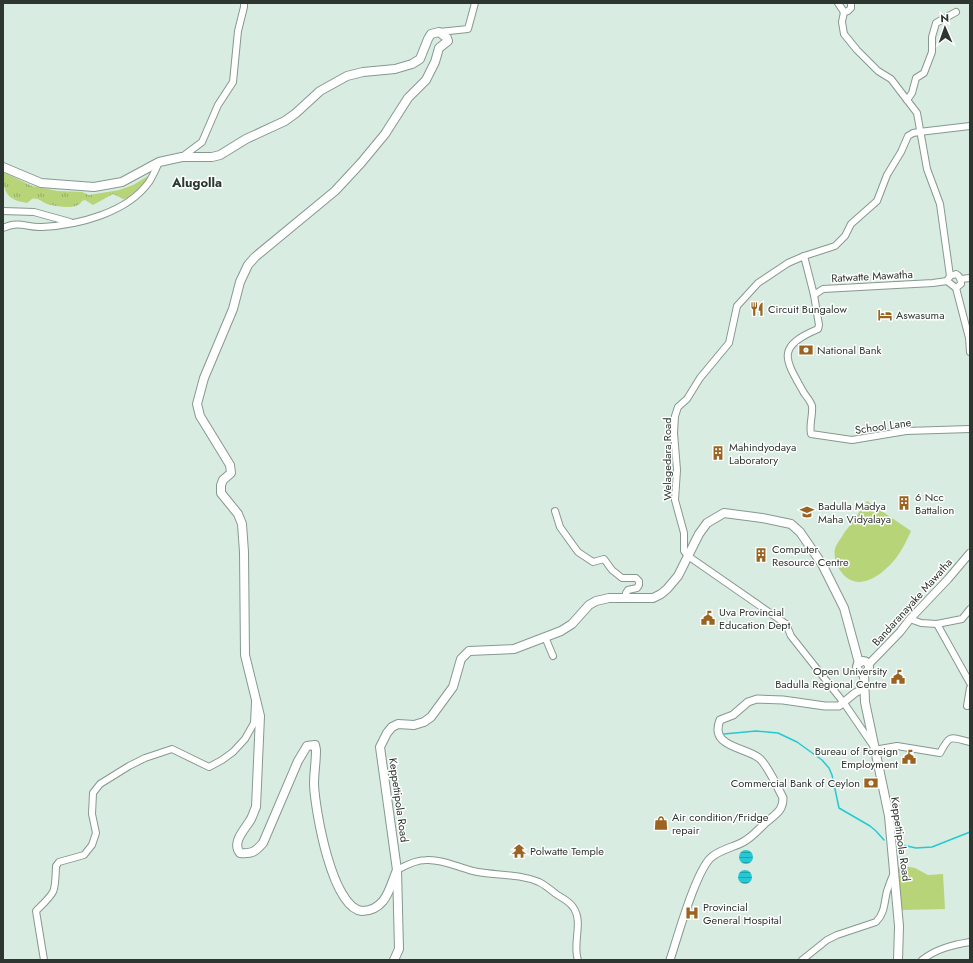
<svg xmlns="http://www.w3.org/2000/svg" width="973" height="963" font-family="Jost,sans-serif">
<style>
.grass{fill:url(#grass-tufts)}
.pitch{fill:#b7d479}
.water{fill:url(#water-rules)}
.lines{fill:none;stroke-linecap:round;stroke-linejoin:round}
.stream{stroke:#26c9d3;stroke-width:1.5}
.minor-casing{stroke:#86998f;stroke-width:8}
.tertiary-casing{stroke:#86998f;stroke-width:9}
.secondary-casing{stroke:#86998f;stroke-width:10}
.minor{stroke:#fff;stroke-width:6}
.tertiary{stroke:#fff;stroke-width:7}
.secondary{stroke:#fff;stroke-width:8}
.labels{text-anchor:middle;dominant-baseline:central;stroke-width:3;stroke-linejoin:round;paint-order:stroke}
.street-label{font-size:11px;fill:#2e3631;stroke:#fff}
.poi-label{font-size:11px;fill:#2e3631;stroke:#fff;text-anchor:start}
.quarter-label{font-size:13px;font-weight:bold;fill:#293a31;stroke:#fff}
</style>
<defs>
<pattern id="grass-tufts" width="24" height="20" patternUnits="userSpaceOnUse"><rect width="24" height="20" fill="#b7d479"/><path d="M3 7l-1-3M5 7V3M7 7l1-3M15 17l-1-3M17 17v-4M19 17l1-3" fill="none" stroke="#95ad64"/></pattern>
<pattern id="water-rules" width="6" height="5" patternUnits="userSpaceOnUse"><rect width="6" height="5" fill="#26c9d3"/><path d="M0 2.5h6" fill="none" stroke="#21a4ac"/></pattern>
</defs>
<rect width="100%" height="100%" fill="#d8ece1"/>
<!-- grass -->
<path class="grass" d="M 3,172 L 32,186 L 58,191 L 82,192 L 89,195 L 119,190 L 133,185 L 148,176 L 152,176 L 128,198 L 123,199 L 113,194 L 93,205 L 85,200 L 82,201 C 77,211 56,206 47,204 C 42,202 37,197 32,199 C 30,200 29,202 27,203 C 6,200 3,191 3,172 Z"/>
<!-- pitch -->
<g class="pitch">
<path d="M 867,501 L 911,531 C 907,540 902,550 896,558 C 881,577 854,596 838,567 C 835,561 833,551 836,546 C 838,542 842,537 844,533 C 852,523 859,512 867,501 Z"/>
<path d="M 904,866 L 915,868 L 928,875 L 943,874 L 945,909 L 902,910 L 897,867 Z"/>
</g>
<!-- water -->
<g class="water">
<circle cx="746" cy="857" r="7"/>
<circle cx="745" cy="877" r="7"/>
</g>
<g class="lines">
<!-- stream -->
<g class="stream">
<path d="M 724,734 L 756,731 L 778,733 L 797,742 L 822,760 L 829,768 L 832,775 L 839,808 L 870,826 L 876,831 L 884,840"/>
<path d="M 898,844 L 916,848 L 932,847 L 970,832"/>
</g>
<defs>
<g id="minor">
<path d="M 838,3 L 844,12 L 848,11 L 851,8 L 851,3"/>
<path d="M 844,12 L 842,22 L 844,34 L 857,50 L 878,71 L 891,79 L 917,113 L 927,169 L 940,204 L 950,276"/>
<path d="M 439,32 L 468,29 L 475,3"/>
<path d="M 907,100 L 912,93 L 916,78 L 924,73 L 932,52 L 932,37 L 936,23 L 956,12"/>
<path d="M 182,157 L 202,142 L 218,105 L 233,82 L 238,31 L 244,7 L 244,3"/>
<path d="M 3,211 L 34,212 L 70,222"/>
<path d="M 3,228 C 20,220 26,228 42,227 C 78,225 127,213 149,182 C 153,176 156,169 159,162"/>
<path d="M 804,256 L 814,295 L 819,325 L 818,329 C 775,347 785,359 804,393 C 807,397 811,402 812,406 C 813,416 809,424 811,434 L 852,440 L 906,431 L 970,429"/>
<path d="M 956,274 C 960,276 961,279 961,284 L 956,288 L 947,281 L 950,276 Z"/>
<path d="M 961,279 L 970,278"/>
<path d="M 956,288 L 969,338 L 970,352"/>
<path d="M 814,295 L 823,289 L 933,283 L 947,281"/>
<path d="M 555,511 L 560,527 L 578,552 L 593,562 L 604,559 L 612,570 L 622,578 L 636,578 L 639,581 L 639,585 L 637,588 L 628,590 L 626,593 L 625,598"/>
<path d="M 910,619 L 921,623 L 937,624 L 962,619 L 970,609"/>
<path d="M 937,624 L 970,683"/>
<path d="M 545,637 L 553,656"/>
<path d="M 967,706 L 970,688"/>
<path d="M 872,744 L 844,703 L 791,636 L 786,624 L 688,556 L 684,551 L 684,533 L 675,500 L 677,470 L 674,433 L 675,416 L 678,407 L 687,399 L 700,378 L 729,343 L 737,306 L 758,283 L 788,263 L 804,256 L 835,246 L 845,236 L 851,224 L 877,201 L 887,175 L 901,152 L 908,136 L 913,133 L 919,132 L 970,126"/>
<path d="M 874,750 L 897,746 L 940,753 C 950,734 950,737 970,742"/>
<path d="M 397,870 C 406,865 416,860 426,860 C 442,859 457,867 473,871 C 494,876 518,873 539,882 C 545,885 551,890 556,894 C 562,898 569,901 573,907 C 584,922 572,943 578,960"/>
<path d="M 44,960 L 36,911 C 56,891 55,894 56,866 L 59,862 L 84,855 L 92,845 L 96,833 L 92,814 L 93,793 L 100,784 L 129,766 L 145,758 L 172,749 L 209,767 L 222,760 L 233,752 L 245,739 L 254,723 L 255,703"/>
<path d="M 802,960 L 827,940 L 837,935 L 876,922 C 885,913 884,903 887,891 C 889,885 891,879 894,873"/>
<path d="M 922,960 C 936,949 952,945 970,942"/>
</g>
<g id="tertiary">
<path d="M 869,664 L 900,632 L 910,619 L 948,579 L 970,553"/>
<path d="M 670,960 C 677,939 697,866 713,856 C 722,849 734,847 743,842 C 754,836 760,827 769,820 C 777,813 783,810 783,798 C 778,788 767,764 759,758 C 745,747 709,747 720,720 L 733,715 L 748,702 L 757,699 L 783,700 L 825,706 L 839,706 L 855,693 L 864,688"/>
</g>
<g id="secondary">
<path d="M 3,167 L 41,183 L 94,187 L 122,182 L 159,162 L 182,157 L 212,157 L 220,155 L 246,139 L 285,121 L 296,113 L 320,91 L 347,76 L 363,72 L 395,69 L 412,64 L 420,59 L 428,39 L 431,34 L 439,32 L 447,38 L 448,41 L 439,48 L 435,62 L 426,80 L 408,98 L 385,134 L 361,163 L 335,191 L 255,257 L 248,265 L 240,282 L 233,309 L 204,378 L 197,404 L 200,416 L 230,465 L 231,473 L 223,480 L 221,485 L 221,493 L 238,514 L 242,524 L 244,552 L 245,655 L 260,716 L 256,807 C 254,811 253,815 251,819 C 246,828 231,842 240,853 C 252,854 255,852 263,843 L 298,761 L 307,746 L 315,745 L 316,750 C 316,762 314,773 314,784 C 315,810 332,908 362,911 C 370,911 378,907 383,901 C 390,892 393,879 397,870"/>
<circle cx="863" cy="667" r="6"/>
<path d="M 864,674 L 865,702 L 889,816 L 899,926 L 898,960"/>
<path d="M 394,960 L 399,949 L 397,870 L 380,747 L 387,733 L 392,727 L 398,724 L 414,725 L 424,722 L 431,717 L 453,687 L 461,659 L 469,651 L 514,649 L 561,631 L 572,624 L 589,605 L 596,601 L 609,598 L 653,598 L 661,594 L 667,589 L 678,576 L 699,534 L 707,523 L 724,513 L 762,518 L 791,524 L 800,532 L 822,564 L 844,608 L 859,663"/>
</g>
</defs>
<!-- minor casing -->
<use href="#minor" class="minor-casing"/>
<!-- tertiary casing -->
<use href="#tertiary" class="tertiary-casing"/>
<!-- secondary casing -->
<use href="#secondary" class="secondary-casing"/>
<!-- minor -->
<use href="#minor" class="minor"/>
<!-- tertiary -->
<use href="#tertiary" class="tertiary"/>
<!-- secondary -->
<use href="#secondary" class="secondary"/>
</g>
<!-- icons -->
<defs>
<symbol id="restaurant-bare" viewBox="-9 -9 18 18"><path d="M-5-6h1v4h1v-4h1v4h1v-4h1v5L-1.5 .5V6h-2V.5L-5-1ZM5-6V6H3V1.5H1.5Q1.5-4 5-6Z" fill="#9b6220" stroke="#fff" stroke-width="2.5" paint-order="stroke"/></symbol>
<symbol id="hotel-bare" viewBox="-9 -9 18 18"><path d="M-6-4.5h1.5V1H6V5H4.5V3h-9V5H-6ZM-4 0a1.8 1.8 0 1 1 3.6 0ZM.5 0V-2.5h3Q6-2.5 6 0Z" fill="#9b6220" stroke="#fff" stroke-width="2.5" paint-order="stroke"/></symbol>
<symbol id="bank-bare" viewBox="-9 -9 18 18"><path d="M-6-4H6V4H-6ZM0-2.3a2.3 2.3 0 1 0 0 4.6a2.3 2.3 0 1 0 0-4.6Z" fill="#9b6220" stroke="#fff" stroke-width="2.5" paint-order="stroke"/></symbol>
<symbol id="building-bare" viewBox="-9 -9 18 18"><path d="M-4-6H4V6H1V3H-1V6H-4ZM-2.5-4.3h1.7v1.8h-1.7ZM.8-4.3h1.7v1.8H.8ZM-2.5-1h1.7V.8h-1.7ZM.8-1h1.7V.8H.8Z" fill="#9b6220" stroke="#fff" stroke-width="2.5" paint-order="stroke"/></symbol>
<symbol id="school-bare" viewBox="-9 -9 18 18"><path d="M0-5L7-2L0 1L-7-2ZM-4 1L0 2.5L4 1V4Q0 6-4 4Z" fill="#9b6220" stroke="#fff" stroke-width="2.5" paint-order="stroke"/></symbol>
<symbol id="civic-bare" viewBox="-9 -9 18 18"><path d="M-.6-6.5H3V-4.5H.6V-3L4-1V1h2V6H-6V1h2V-1L-.6-3ZM-1.2 2.5V6h2.4V2.5Z" fill="#9b6220" stroke="#fff" stroke-width="2.5" paint-order="stroke"/></symbol>
<symbol id="shop-bare" viewBox="-9 -9 18 18"><path d="M-5-2.5h2.3a2.7 3.5 0 0 1 5.4 0H5L5.5 6h-11ZM-1.5-2.5h3a1.5 2.3 0 0 0-3 0Z" fill="#9b6220" stroke="#fff" stroke-width="2.5" paint-order="stroke"/></symbol>
<symbol id="temple-bare" viewBox="-9 -9 18 18"><path d="M0-6L5-2H3V0L6.5 2.5H4V6H1.5V3h-3V6H-4V2.5H-6.5L-3 0V-2H-5Z" fill="#9b6220" stroke="#fff" stroke-width="2.5" paint-order="stroke"/></symbol>
<symbol id="hospital-bare" viewBox="-9 -9 18 18"><path d="M-5-5h3v3.5h4V-5h3V5h-3V1.5h-4V5h-3Z" fill="#9b6220" stroke="#fff" stroke-width="2.5" paint-order="stroke"/></symbol>
</defs>
<g fill-rule="evenodd">
<use href="#restaurant-bare" x="747" y="299" width="20" height="20"/>
<use href="#hotel-bare" x="875" y="305" width="20" height="20"/>
<use href="#bank-bare" x="796" y="340" width="20" height="20"/>
<use href="#building-bare" x="708" y="443" width="20" height="20"/>
<use href="#building-bare" x="894" y="493" width="20" height="20"/>
<use href="#school-bare" x="797" y="502" width="20" height="20"/>
<use href="#building-bare" x="751" y="545" width="20" height="20"/>
<use href="#civic-bare" x="698" y="608" width="20" height="20"/>
<use href="#civic-bare" x="888" y="667" width="20" height="20"/>
<use href="#civic-bare" x="899" y="747" width="20" height="20"/>
<use href="#bank-bare" x="861" y="773" width="20" height="20"/>
<use href="#shop-bare" x="651" y="813" width="20" height="20"/>
<use href="#temple-bare" x="509" y="841" width="20" height="20"/>
<use href="#hospital-bare" x="682" y="903" width="20" height="20"/>
</g>
<g class="labels">
<!-- street labels -->
<g class="street-label">
<text transform="translate(872 276) rotate(-3)">Ratwatte Mawatha</text>
<text transform="translate(883 426) rotate(-8)">School Lane</text>
<text transform="translate(667 459) rotate(-90)">Welagedara Road</text>
<text transform="translate(912 602) rotate(-48)">Bandaranayake Mawatha</text>
<text transform="translate(399 800) rotate(82)">Keppettipola Road</text>
<text transform="translate(901 839) rotate(82)">Keppettipola Road</text>
</g>
<!-- poi labels -->
<g class="poi-label">
<text x="768" y="309">Circuit Bungalow</text>
<text x="896" y="315">Aswasuma</text>
<text x="817" y="350">National Bank</text>
<text x="729" y="447">Mahindyodaya<tspan x="729" dy="13">Laboratory</tspan></text>
<text x="915" y="497">6 Ncc<tspan x="915" dy="13">Battalion</tspan></text>
<text x="818" y="506">Badulla Madya<tspan x="818" dy="13">Maha Vidyalaya</tspan></text>
<text x="772" y="549">Computer<tspan x="772" dy="13">Resource Centre</tspan></text>
<text x="719" y="612">Uva Provincial<tspan x="719" dy="13">Education Dept</tspan></text>
<text x="887" y="671" text-anchor="end">Open University<tspan x="887" dy="13">Badulla Regional Centre</tspan></text>
<text x="898" y="751" text-anchor="end">Bureau of Foreign<tspan x="898" dy="13">Employment</tspan></text>
<text x="860" y="783" text-anchor="end">Commercial Bank of Ceylon</text>
<text x="672" y="817">Air condition/Fridge<tspan x="672" dy="13">repair</tspan></text>
<text x="530" y="851">Polwatte Temple</text>
<text x="703" y="907">Provincial<tspan x="703" dy="13">General Hospital</tspan></text>
</g>
<!-- quarter labels -->
<g class="quarter-label">
<text x="197" y="182">Alugolla</text>
</g>
</g>
<!-- border -->
<rect width="973" height="963" fill="none" stroke="#2e3631" stroke-width="8"/>
<!-- north arrow -->
<g transform="translate(945 28) rotate(358)" stroke="#ffffff" stroke-width="3" paint-order="stroke">
<path d="M0-3L7 15L0 10L-7 15Z" fill="#2e3631"/>
<text y="-6" font-size="11" font-weight="bold" text-anchor="middle" fill="#2e3631">N</text>
</g>
</svg>
